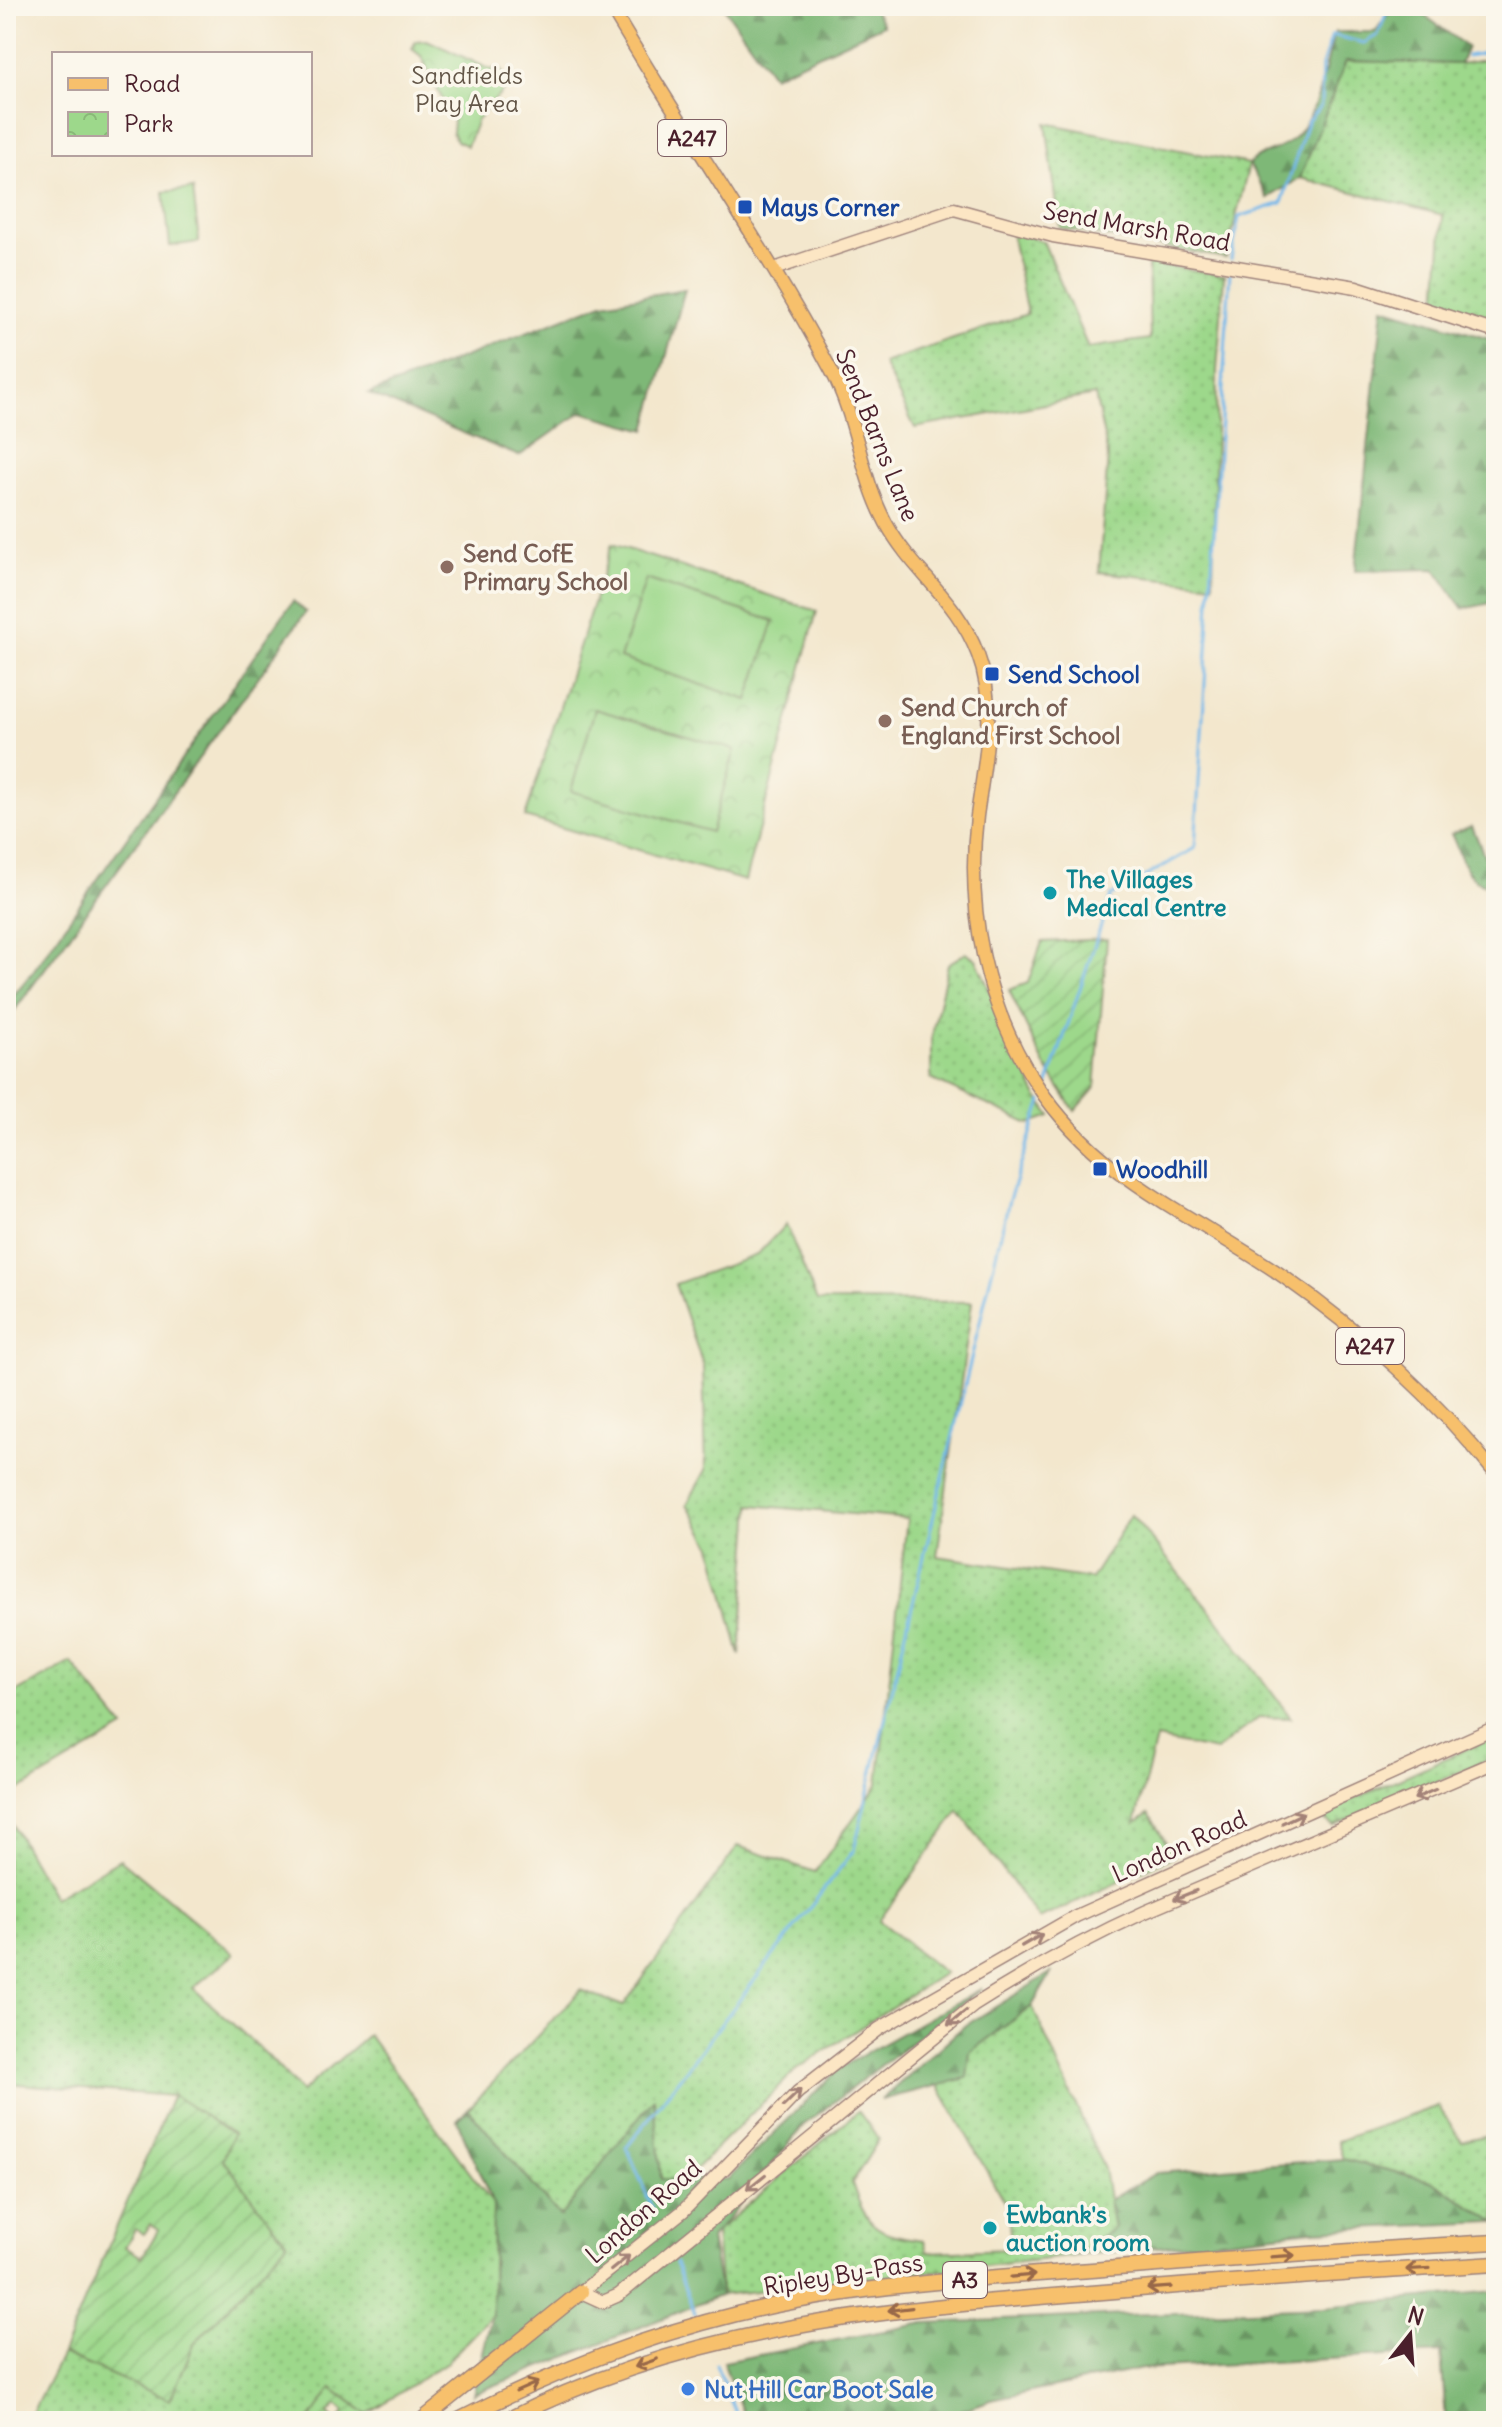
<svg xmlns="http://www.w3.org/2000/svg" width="1502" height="2427" font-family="Delius,sans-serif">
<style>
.grass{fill:url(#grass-dots);stroke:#747c5b;stroke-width:2}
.forest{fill:url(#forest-firs);stroke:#646c51;stroke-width:2}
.park{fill:url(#park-crowns);stroke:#747c5b;stroke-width:2}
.garden{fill:url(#garden-furrows);stroke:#747c5b;stroke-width:2;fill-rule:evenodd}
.pitch{fill:#9dd88b;stroke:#747c5b;stroke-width:2}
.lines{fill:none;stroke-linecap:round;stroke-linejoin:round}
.stream{stroke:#73b8ea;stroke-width:3}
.secondary-casing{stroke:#9e837c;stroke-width:15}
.primary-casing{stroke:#9e837c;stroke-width:15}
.trunk-casing{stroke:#9e837c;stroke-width:17}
.secondary{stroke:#fce6c4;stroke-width:12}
.primary{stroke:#f7c06c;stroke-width:12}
.trunk{stroke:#f7c06c;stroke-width:14}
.oneway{stroke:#a38278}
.oneway2{stroke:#986748}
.transit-dot{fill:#1a4fb4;stroke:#fbf7ec;stroke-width:3}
.education-dot{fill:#8d6e63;stroke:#fbf7ec;stroke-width:3}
.culture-dot{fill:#0f9aa8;stroke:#fbf7ec;stroke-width:3}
.shop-dot{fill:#3f7fe0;stroke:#fbf7ec;stroke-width:3}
.labels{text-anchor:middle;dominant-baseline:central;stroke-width:7;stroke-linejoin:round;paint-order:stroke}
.shield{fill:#fbf7ec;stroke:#7f6065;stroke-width:2}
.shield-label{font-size:22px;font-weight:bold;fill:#4a1f2b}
.park-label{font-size:24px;fill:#635648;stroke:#fbf7ec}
.transit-label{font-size:24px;font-weight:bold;fill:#164399;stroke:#fbf7ec;text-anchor:start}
.street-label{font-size:24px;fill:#4a1f2b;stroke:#fbf7ec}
.education-label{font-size:24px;font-weight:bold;fill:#785e54;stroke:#fbf7ec;text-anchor:start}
.culture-label{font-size:24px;font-weight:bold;fill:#0d838f;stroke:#fbf7ec;text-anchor:start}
.shop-label{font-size:24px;font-weight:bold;fill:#366cbe;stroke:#fbf7ec;text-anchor:start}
</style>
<defs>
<pattern id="grass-dots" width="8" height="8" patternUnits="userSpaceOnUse" patternTransform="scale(2)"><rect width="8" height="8" fill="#9dd88b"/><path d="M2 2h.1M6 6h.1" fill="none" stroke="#89b978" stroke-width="1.8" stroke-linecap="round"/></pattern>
<pattern id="forest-firs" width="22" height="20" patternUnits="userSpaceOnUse" patternTransform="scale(2)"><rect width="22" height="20" fill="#7eb877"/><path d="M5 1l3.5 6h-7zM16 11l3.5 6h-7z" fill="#699562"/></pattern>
<pattern id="park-crowns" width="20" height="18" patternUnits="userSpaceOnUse" patternTransform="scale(2)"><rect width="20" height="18" fill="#9dd88b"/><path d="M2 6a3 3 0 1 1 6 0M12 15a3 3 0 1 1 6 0" fill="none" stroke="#89b978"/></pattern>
<pattern id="garden-furrows" width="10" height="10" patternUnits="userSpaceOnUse" patternTransform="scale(2)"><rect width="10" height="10" fill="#9dd88b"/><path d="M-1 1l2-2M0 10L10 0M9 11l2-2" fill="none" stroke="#89b978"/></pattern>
</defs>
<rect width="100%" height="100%" fill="#fbf7ec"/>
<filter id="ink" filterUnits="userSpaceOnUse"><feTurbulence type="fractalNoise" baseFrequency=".0125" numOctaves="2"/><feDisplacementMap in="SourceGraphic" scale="16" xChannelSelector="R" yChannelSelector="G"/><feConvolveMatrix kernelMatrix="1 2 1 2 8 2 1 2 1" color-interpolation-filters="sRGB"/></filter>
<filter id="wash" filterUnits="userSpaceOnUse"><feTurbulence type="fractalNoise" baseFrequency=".006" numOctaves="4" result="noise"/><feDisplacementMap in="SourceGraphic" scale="32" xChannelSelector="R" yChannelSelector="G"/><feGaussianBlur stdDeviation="1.8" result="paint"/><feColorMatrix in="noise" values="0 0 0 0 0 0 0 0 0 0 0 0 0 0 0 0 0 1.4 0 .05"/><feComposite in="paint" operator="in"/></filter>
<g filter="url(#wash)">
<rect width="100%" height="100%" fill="#f3e7cd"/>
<!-- grass -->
<g class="grass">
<path d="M 1496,58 L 1496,318 L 1437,304 L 1443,215 L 1300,178 L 1346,61 L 1460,64 Z"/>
<path d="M 1046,123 L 1249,164 L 1226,258 L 1060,228 Z"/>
<path d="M 1011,232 L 1043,241 L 1088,348 L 1150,339 L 1148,263 L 1224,275 L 1217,370 L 1213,584 L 1099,572 L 1108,456 L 1095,395 L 915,428 L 883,363 L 1027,314 Z"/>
<path d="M 966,953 L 976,959 L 1036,1095 L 1051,1116 L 1029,1124 L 931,1079 L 931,1040 L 948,964 Z"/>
<path d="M 786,1224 L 817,1301 L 972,1302 L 937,1556 L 1091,1579 L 1131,1515 L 1210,1610 L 1291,1718 L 1260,1717 L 1216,1751 L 1156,1739 L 1135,1823 L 1149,1814 L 1174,1856 L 1039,1919 L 959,1811 L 879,1921 L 944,1973 L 797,2069 L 685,2179 L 661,2180 L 653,2099 L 560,2217 L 468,2109 L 581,1990 L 623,2006 L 738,1846 L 815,1872 L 878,1784 L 907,1519 L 751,1505 L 740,1655 L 712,1546 L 687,1504 L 706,1470 L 703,1365 L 675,1284 L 757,1255 Z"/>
<path d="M 71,1662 L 124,1728 L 6,1798 L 6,1698 Z"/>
<path d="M 1496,1736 L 1496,1756 L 1334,1826 L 1325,1820 L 1327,1812 L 1335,1807 Z"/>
<path d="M 6,1813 L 53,1898 L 120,1859 L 234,1954 L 193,1988 L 267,2055 L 301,2092 L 368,2035 L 493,2204 L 492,2315 L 447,2362 L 367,2414 L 332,2388 L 311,2421 L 44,2421 L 31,2415 L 62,2354 L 170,2399 L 194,2344 L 286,2243 L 173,2096 L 6,2083 Z"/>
<path d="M 1032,2006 L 1104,2169 L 1114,2228 L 1075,2256 L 721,2295 L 716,2232 L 858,2111 L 879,2139 L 852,2183 C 867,2229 877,2234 924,2240 L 927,2252 L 1012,2249 L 1007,2207 L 938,2085 L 970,2052 Z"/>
<path d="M 1438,2106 L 1462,2141 L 1496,2133 L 1496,2222 L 1431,2181 L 1343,2159 L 1337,2141 Z"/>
</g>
<!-- forest -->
<g class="forest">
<path d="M 723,6 L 872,6 L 883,25 L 773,76 Z"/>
<path d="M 1394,6 L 1412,6 L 1467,47 L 1460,64 L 1346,61 L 1300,178 L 1268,198 L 1249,164 C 1262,151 1275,152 1288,143 C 1319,121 1324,66 1335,32 L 1375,32 Z"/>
<path d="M 685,289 L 646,430 L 582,412 L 519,456 L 369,394 L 603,303 Z"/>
<path d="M 1383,307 L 1496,341 L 1496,602 L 1463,609 L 1435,569 L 1355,571 Z"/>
<path d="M 293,601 L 306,612 L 6,1022 L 6,1004 L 31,974 Z"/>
<path d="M 1472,826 L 1486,860 L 1496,858 L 1496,889 C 1462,880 1465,862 1451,834 Z"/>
<path d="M 1052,1972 L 1032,2006 L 970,2052 L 967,2078 L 881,2100 L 963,2027 Z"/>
<path d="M 982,1988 L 805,2124 L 711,2239 L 721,2295 L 473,2394 L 492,2315 L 493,2204 L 457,2120 L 468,2109 L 560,2217 L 654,2098 L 661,2179 L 728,2179 L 840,2068 Z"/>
<path d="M 1343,2159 L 1431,2181 L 1496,2222 L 1313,2230 L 1075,2256 L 1114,2228 L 1109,2200 L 1156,2173 Z"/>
<path d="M 1496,2291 L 1496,2421 L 1446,2421 L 1441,2353 L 1142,2369 L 991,2400 L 931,2421 L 746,2421 L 723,2362 L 925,2323 L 1323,2307 Z"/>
</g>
<!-- park -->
<g class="park">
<path d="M 427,40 L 491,70 L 498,68 L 506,77 L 503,91 L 477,120 L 467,146 L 456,141 L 452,132 L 453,121 L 421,56 L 412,49 L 416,41 Z"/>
<path d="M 612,544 L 817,611 L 745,881 L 525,817 Z"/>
</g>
<!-- garden -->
<g class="garden">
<path d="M 1107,939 L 1095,1088 L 1075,1111 L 1044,1064 L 1009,990 L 1028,983 L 1042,942 Z"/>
<path d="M 173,2095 L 233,2134 L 223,2159 L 287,2243 L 194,2344 L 170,2400 L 62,2354 ZM 151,2224 L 159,2229 L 142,2257 L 125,2247 L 135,2229 L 144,2234 Z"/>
<path d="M 332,2388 L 367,2414 L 361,2421 L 338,2421 L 345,2412 L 337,2405 L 328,2414 L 336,2421 L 310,2420 Z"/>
</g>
<!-- pitch -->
<g class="pitch">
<path d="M 193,189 L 199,242 L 170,246 L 164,192 Z"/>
<path d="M 646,579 L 774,621 L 748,700 L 620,658 Z"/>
<path d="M 595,709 L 735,750 L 711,832 L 571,791 Z"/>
</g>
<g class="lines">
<!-- stream -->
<g class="stream">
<path d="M 1467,56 L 1496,51"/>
<path d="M 1231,259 L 1239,217 L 1282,203 L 1307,122 L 1321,105 L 1322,66 L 1332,35 L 1364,43 L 1378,35 L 1389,6"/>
<path d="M 1046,1090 L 1111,896 L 1195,848 L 1230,271"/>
<path d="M 652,2208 L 627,2147 L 854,1850 L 1009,1200 L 1042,1101"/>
<path d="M 675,2263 L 695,2314"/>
<path d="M 716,2365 L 739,2421"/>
</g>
</g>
</g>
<g filter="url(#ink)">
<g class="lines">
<defs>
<g id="secondary">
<path d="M 774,269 L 954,209 L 1053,236 L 1356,287 L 1496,332"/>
<path d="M 1496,1727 L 1076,1916 L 879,2029 L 798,2092 L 683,2211 L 581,2292 L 603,2302 L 619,2295 L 973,2006 C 1028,1971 1085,1939 1145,1912 L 1496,1762"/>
</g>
<path id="primary" d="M 610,6 C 682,129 764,245 831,370 C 857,418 860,475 886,523 C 913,573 957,598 978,655 C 998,708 984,763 977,816 C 966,909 985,1007 1037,1085 C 1100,1181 1195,1215 1284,1277 C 1361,1331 1437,1400 1496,1474"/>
<g id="trunk">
<path d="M 421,2421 L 581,2292"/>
<path d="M 457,2421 C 579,2358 709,2312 845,2293 C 931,2280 1018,2276 1104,2269 C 1235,2259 1365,2249 1496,2242"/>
<path d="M 505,2421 C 691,2326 887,2309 1091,2293 C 1226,2282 1361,2272 1496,2264"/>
</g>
</defs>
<!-- secondary casing -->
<use href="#secondary" class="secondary-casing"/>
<!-- primary casing -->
<use href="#primary" class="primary-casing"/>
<!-- trunk casing -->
<use href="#trunk" class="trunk-casing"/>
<!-- secondary -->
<use href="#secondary" class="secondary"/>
<!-- primary -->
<use href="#primary" class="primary"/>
<!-- trunk -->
<use href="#trunk" class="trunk"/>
</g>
<!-- one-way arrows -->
<defs><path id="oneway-shaft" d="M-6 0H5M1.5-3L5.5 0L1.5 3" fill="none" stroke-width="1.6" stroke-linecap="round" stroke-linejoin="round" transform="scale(2)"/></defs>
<g class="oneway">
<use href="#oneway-shaft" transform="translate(1425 1794) rotate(156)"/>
<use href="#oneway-shaft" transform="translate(1293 1818) rotate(-25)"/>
<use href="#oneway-shaft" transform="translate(1185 1895) rotate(158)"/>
<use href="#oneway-shaft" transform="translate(1032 1940) rotate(-30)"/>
<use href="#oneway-shaft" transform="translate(957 2018) rotate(141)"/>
<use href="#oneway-shaft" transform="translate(792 2098) rotate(-44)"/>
<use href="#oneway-shaft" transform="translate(756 2182) rotate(141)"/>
<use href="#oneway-shaft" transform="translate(620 2263) rotate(-39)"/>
</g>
<g class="oneway2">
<use href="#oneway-shaft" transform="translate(1283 2256) rotate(-4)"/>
<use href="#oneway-shaft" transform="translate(1418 2269) rotate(177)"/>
<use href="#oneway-shaft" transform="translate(1023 2276) rotate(-5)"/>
<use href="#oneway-shaft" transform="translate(1159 2288) rotate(176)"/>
<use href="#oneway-shaft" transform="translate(900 2309) rotate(173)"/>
<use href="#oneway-shaft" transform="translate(646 2363) rotate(160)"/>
<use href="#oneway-shaft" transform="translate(527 2387) rotate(-24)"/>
</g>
</g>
<!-- markers -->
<g class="transit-dot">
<rect x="737" y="199" width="16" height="16" rx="4"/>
<rect x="984" y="666" width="16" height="16" rx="4"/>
<rect x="1092" y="1161" width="16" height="16" rx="4"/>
</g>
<g class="education-dot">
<circle cx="447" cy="567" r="8"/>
<circle cx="885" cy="721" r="8"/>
</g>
<g class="culture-dot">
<circle cx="1050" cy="893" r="8"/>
<circle cx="990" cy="2228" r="8"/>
</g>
<circle class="shop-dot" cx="688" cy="2389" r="8"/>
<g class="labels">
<!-- shield labels -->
<g class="shield">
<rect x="658" y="120" width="68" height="36" rx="6"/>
<rect x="1336" y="1328" width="68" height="36" rx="6"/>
<rect x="943" y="2262" width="44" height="36" rx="6"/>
</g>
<g class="shield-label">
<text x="692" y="138">A247</text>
<text x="1370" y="1346">A247</text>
<text x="965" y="2280">A3</text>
</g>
<!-- park labels -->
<g class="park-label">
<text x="467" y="75">Sandfields<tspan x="467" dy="28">Play Area</tspan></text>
</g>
<!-- transit labels -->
<g class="transit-label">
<text x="761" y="207">Mays Corner</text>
<text x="1008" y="674">Send School</text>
<text x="1116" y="1169">Woodhill</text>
</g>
<!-- street labels -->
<g class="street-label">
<text transform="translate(1137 226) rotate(10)">Send Marsh Road</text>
<text transform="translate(878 435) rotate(68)">Send Barns Lane</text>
<text transform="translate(1179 1846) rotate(-24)">London Road</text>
<text transform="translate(643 2211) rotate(-41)">London Road</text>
<text transform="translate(843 2274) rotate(-9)">Ripley By-Pass</text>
</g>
<!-- education labels -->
<g class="education-label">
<text x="463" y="553">Send CofE<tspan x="463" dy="28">Primary School</tspan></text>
<text x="901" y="707">Send Church of<tspan x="901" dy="28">England First School</tspan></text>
</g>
<!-- culture labels -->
<g class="culture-label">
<text x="1066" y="879">The Villages<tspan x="1066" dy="28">Medical Centre</tspan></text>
<text x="1006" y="2214">Ewbank's<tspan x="1006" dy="28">auction room</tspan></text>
</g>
<!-- shop labels -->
<g class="shop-label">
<text x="704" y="2389">Nut Hill Car Boot Sale</text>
</g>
</g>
<!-- margin -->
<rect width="1502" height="2427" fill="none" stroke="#fbf7ec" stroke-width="32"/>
<!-- legend -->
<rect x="52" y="52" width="260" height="104" fill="#fbf7ec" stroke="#b4a19f" stroke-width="2"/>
<rect x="68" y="78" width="40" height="12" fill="#f7c06c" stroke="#b4a19f" stroke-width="2"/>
<text x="124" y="92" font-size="24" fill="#4a1f2b">Road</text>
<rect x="68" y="112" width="40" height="24" fill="url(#park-crowns)" stroke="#b4a19f" stroke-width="2"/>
<text x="124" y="132" font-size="24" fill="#4a1f2b">Park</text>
<!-- north arrow -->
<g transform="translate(1410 2335) rotate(17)" stroke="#fbf7ec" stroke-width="6" paint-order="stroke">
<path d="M0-6L14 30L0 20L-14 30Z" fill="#4a1f2b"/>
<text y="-12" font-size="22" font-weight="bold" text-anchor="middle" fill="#4a1f2b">N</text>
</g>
</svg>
